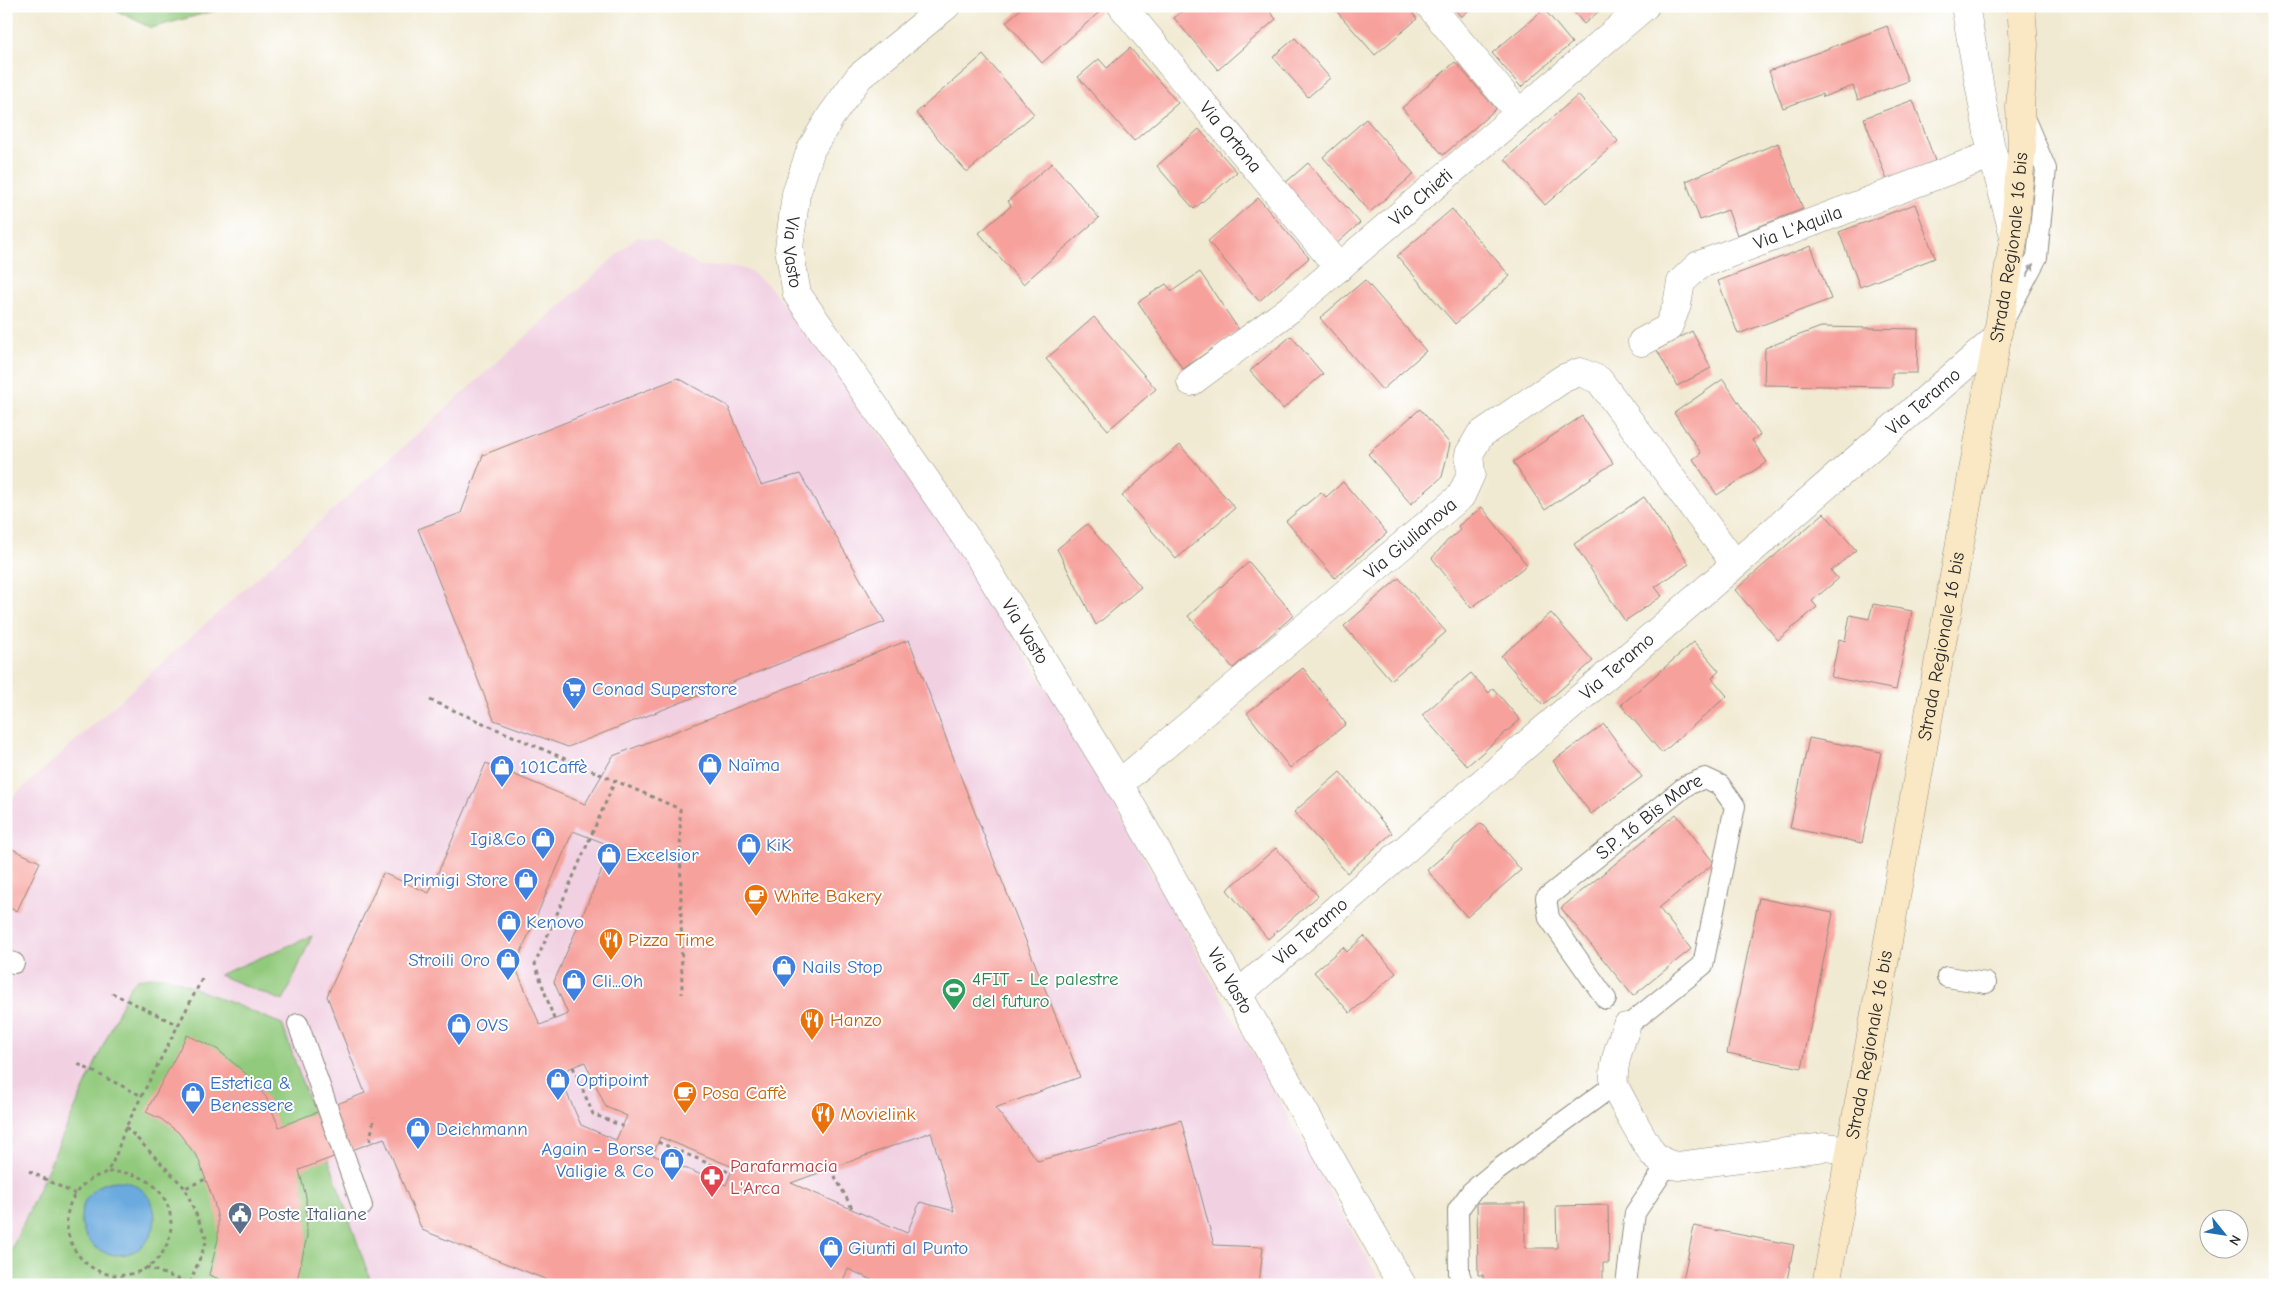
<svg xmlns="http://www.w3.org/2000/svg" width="2281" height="1291" font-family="'Comic Neue',sans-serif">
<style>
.built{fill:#f1d0e2}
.green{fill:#92ca7d;stroke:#5e7a54}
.water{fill:#6aaade;stroke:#4a6a84}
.building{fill:#f7a19c;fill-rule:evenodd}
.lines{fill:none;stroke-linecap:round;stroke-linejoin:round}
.service-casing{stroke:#8e8a7f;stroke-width:22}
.minor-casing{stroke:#8e8a7f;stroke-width:29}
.secondary-casing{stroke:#8e8a7f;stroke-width:29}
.path{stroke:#8e8a7f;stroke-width:3;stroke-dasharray:4 4;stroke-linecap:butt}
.service{stroke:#fff;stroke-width:20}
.minor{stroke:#fff;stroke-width:28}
.secondary{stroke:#fae7c3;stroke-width:28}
.oneway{fill:#a0a0a0}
.labels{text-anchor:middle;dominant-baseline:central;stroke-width:4;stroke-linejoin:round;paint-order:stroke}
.street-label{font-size:19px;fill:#2b2b2b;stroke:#fff}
.shop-label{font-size:19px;fill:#366cbe;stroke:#fff;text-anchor:start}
.food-label{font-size:19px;fill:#c56008;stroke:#fff;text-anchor:start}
.leisure-label{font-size:19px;fill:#27864d;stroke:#fff;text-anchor:start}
.health-label{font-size:19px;fill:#be3a42;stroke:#fff;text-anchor:start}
.service-label{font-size:19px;fill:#4e5e75;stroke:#fff;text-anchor:start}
</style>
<rect width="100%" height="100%" fill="#fff"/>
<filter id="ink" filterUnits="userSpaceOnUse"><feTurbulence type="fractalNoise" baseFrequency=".02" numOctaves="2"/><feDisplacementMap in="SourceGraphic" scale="10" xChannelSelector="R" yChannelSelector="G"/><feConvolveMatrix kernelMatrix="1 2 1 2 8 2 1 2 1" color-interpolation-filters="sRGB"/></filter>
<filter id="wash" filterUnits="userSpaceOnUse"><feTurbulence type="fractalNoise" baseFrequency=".0096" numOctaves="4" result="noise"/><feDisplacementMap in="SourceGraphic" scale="20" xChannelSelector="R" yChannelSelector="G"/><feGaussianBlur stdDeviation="1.12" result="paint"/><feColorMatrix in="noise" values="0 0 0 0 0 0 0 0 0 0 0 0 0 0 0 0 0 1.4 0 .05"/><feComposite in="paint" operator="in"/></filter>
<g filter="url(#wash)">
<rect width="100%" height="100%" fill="#f1ead3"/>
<!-- built -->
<path class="built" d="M 637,237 L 655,240 L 700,266 L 737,267 L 750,271 L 768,285 L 797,320 L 955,539 L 1079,742 L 1382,1285 L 6,1285 L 6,803 Z"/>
<!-- green -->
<g class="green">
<path d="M 108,6 L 232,6 L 151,28 Z"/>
<path d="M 312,936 L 283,1001 L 219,975 Z"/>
<path d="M 151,977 L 168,977 L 282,1024 L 372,1285 L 6,1285 L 6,1262 L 130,986 L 137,979 Z"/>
</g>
<!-- water -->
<circle class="water" cx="118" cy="1218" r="37"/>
<g id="blocks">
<!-- building -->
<g class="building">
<path d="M 1024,6 L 1106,6 L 1042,63 L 1006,22 Z"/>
<path d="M 1188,6 L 1265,6 L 1276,19 L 1218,70 L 1174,18 Z"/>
<path d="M 1332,6 L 1407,6 L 1417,19 L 1375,55 Z"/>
<path d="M 1452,6 L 1474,6 L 1461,17 Z"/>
<path d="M 1569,6 L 1605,6 L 1584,24 Z"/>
<path d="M 1544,9 L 1572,43 L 1521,87 L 1492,53 Z"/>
<path d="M 1887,26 L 1908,81 L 1858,100 L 1853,86 L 1823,97 L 1822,94 L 1783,108 L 1769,71 Z"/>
<path d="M 1295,38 L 1330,78 L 1308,97 L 1273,57 Z"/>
<path d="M 1130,48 L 1178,103 L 1134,141 L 1078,77 L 1099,59 L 1107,68 Z"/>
<path d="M 983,55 L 1034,114 L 967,172 L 916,113 Z"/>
<path d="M 1455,62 L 1496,109 L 1443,155 L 1402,108 Z"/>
<path d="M 1578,95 L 1618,141 L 1545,205 L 1505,159 Z"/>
<path d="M 1913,100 L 1935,161 L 1887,180 L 1864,118 Z"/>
<path d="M 1366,119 L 1414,174 L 1370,212 L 1323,157 Z"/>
<path d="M 1199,129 L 1237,172 L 1194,209 L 1157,166 Z"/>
<path d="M 1778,143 L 1803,209 L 1737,235 L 1728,210 L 1700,220 L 1686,181 Z"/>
<path d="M 1052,163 L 1099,218 L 1023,284 L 979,233 L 1011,206 L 1008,201 Z"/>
<path d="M 1308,163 L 1360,223 L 1336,244 L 1284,184 Z"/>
<path d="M 1258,198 L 1309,258 L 1259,301 L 1208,241 Z"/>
<path d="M 1915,204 L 1935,258 L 1860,287 L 1839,232 Z"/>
<path d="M 1452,209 L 1510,276 L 1455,324 L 1397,256 Z"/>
<path d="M 1811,246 L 1831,299 L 1738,334 L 1718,281 Z"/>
<path d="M 1200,272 L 1239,330 L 1183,369 L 1138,302 L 1166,284 L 1172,291 Z"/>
<path d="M 1365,280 L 1426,351 L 1382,390 L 1320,318 Z"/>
<path d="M 1094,317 L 1156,389 L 1108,430 L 1046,359 Z"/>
<path d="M 1821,327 L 1918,329 L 1917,373 L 1892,373 L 1892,387 L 1764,385 L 1765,348 Z"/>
<path d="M 1692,331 L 1711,368 L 1677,386 L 1657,350 Z"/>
<path d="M 1291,336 L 1323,374 L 1283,409 L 1250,371 Z"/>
<path d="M 678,378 L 728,406 L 761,485 L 800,474 L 885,622 L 568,747 L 494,720 L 418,529 L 461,513 L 483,455 Z"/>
<path d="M 1723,379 L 1760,435 L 1752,440 L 1767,462 L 1717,495 L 1693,459 L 1701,453 L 1674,413 Z"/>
<path d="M 1420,409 L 1450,444 L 1442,477 L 1411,504 L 1368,454 Z"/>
<path d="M 1582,416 L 1613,463 L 1545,510 L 1513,462 Z"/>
<path d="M 1180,445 L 1235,508 L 1176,559 L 1122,496 Z"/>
<path d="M 1343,482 L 1387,533 L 1335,578 L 1286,521 L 1321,492 L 1326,497 Z"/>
<path d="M 1644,497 L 1689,564 L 1655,587 L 1662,596 L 1625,621 L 1574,544 Z"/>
<path d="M 1482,507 L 1527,565 L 1471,608 L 1432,558 L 1447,541 L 1460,530 L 1458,526 Z"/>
<path d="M 1824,513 L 1856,550 L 1831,571 L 1838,579 L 1812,601 L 1817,607 L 1778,640 L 1735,590 Z"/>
<path d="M 1087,524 L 1141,587 L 1096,625 L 1057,549 Z"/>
<path d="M 1249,562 L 1294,615 L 1233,668 L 1188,616 Z"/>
<path d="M 1399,578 L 1446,632 L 1391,680 L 1344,626 Z"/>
<path d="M 1873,604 L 1912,611 L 1896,690 L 1831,677 L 1839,639 L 1845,641 L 1850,615 L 1869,619 Z"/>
<path d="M 1551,613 L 1593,661 L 1543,705 L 1501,656 Z"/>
<path d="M 909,640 L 960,775 L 1080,1077 L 995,1108 L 1038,1161 L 1181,1120 L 1214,1245 L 1263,1247 L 1259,1285 L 883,1285 L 848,1269 L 841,1285 L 560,1285 L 422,1230 L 384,1138 L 299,1170 L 306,1197 L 307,1236 L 296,1285 L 234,1285 L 209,1275 L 218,1239 L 218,1220 L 214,1202 L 198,1158 L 178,1132 L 161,1119 L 146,1112 L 187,1035 L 217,1049 L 244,1072 L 266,1097 L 279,1127 L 365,1093 L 327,996 L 383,873 L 429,893 L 486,763 L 585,804 L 613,756 ZM 573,831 L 612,846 L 554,982 L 568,1014 L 540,1025 L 515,966 ZM 585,1062 L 606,1107 L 627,1116 L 616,1140 L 581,1125 L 558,1073 ZM 931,1132 L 954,1211 L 920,1202 L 907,1233 L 791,1183 ZM 660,1137 L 733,1167 L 726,1185 L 653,1155 Z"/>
<path d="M 1694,642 L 1719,671 L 1712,678 L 1727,696 L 1662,753 L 1621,705 Z"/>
<path d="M 1303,668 L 1346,724 L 1290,768 L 1247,713 Z"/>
<path d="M 1471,673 L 1489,693 L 1493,688 L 1520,720 L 1467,766 L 1422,715 Z"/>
<path d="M 1604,724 L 1642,777 L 1591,814 L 1553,761 Z"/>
<path d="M 1809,738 L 1881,752 L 1862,843 L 1790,828 Z"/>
<path d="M 1340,772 L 1392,833 L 1347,873 L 1294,812 Z"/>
<path d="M 1676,814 L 1714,863 L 1659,908 L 1691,949 L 1633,996 L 1561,908 Z"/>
<path d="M 1481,823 L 1521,870 L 1467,917 L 1427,870 Z"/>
<path d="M 1276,848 L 1318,896 L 1268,939 L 1227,890 Z"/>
<path d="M 12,849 L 40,862 L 17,911 L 6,907 L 6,861 Z"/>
<path d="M 1759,898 L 1833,913 L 1802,1068 L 1727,1053 Z"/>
<path d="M 1364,936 L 1396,973 L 1350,1013 L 1314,972 L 1343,947 L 1347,952 Z"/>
<path d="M 1477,1203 L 1525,1203 L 1525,1248 L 1557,1248 L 1556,1206 L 1608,1205 L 1609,1263 L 1603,1263 L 1603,1285 L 1483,1285 L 1483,1275 L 1478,1275 Z"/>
<path d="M 1694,1226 L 1794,1245 L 1786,1285 L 1682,1285 Z"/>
</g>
</g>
</g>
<g filter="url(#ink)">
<use href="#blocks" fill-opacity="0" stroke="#8e8a7f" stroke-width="1"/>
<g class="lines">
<defs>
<g id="service">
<path d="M 2006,316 L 2037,257 L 2046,169 L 2025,120"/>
<path d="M 6,961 L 14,963"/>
<path d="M 1947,977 L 1986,983"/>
<path id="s1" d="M 1606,999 L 1549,918 L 1546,898 L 1687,785 L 1705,778 L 1720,785 L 1735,806 L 1703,965 L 1626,1027"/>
<path d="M 298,1024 L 362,1206"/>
<path d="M 1463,1285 L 1459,1273 L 1458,1210 L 1471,1192 L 1495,1172 L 1614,1085"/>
<path d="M 1626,1285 L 1635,1213 L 1667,1165"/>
</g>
<g id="minor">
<path id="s2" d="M 946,6 L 859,77 L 831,116 L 811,149 L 796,194 L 789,248 L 797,294 L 980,558 L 1119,784 L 1402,1285"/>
<path id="s3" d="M 1122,6 L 1339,268"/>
<path d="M 1430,6 L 1519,113"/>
<path d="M 1965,6 L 1991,149 L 2013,232"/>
<path id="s4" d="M 1642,342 L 1668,328 L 1677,305 L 1681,282 L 1699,265 L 1993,154"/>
<path id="s5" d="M 1191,382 L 1290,309 L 1645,6"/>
<path id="s6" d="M 1119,784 L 1461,496 L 1471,474 L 1469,454 L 1480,435 L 1564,378 L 1580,372 L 1599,380 L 1735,564"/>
<path id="s7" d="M 1238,994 L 1997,338"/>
<path d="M 1626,1027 C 1620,1045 1612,1065 1614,1084 C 1616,1091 1649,1150 1654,1155 C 1662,1162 1668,1165 1678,1166 L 1825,1147 L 1851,1150"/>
</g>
<g id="secondary">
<path id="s8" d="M 1826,1285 L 1997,338 L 2014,236 L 2022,146 L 2020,107 L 2024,45 L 2021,6"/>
</g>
</defs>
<!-- service casing -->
<use href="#service" class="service-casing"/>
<!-- minor casing -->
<use href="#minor" class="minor-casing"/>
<!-- secondary casing -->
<use href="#secondary" class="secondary-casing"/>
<!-- path -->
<g class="path">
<path d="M 430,700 L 680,809 L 682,994"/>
<path d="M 112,993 L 178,1025"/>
<path d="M 554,1019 L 535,964 L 615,781"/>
<path d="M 78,1064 L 142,1096"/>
<path d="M 573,1067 L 593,1114 L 622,1126"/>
<path d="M 126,1127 L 185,1188"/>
<path d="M 370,1141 L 374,1117"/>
<path d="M 658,1142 L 731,1173"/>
<path d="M 831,1169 L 853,1210"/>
<path d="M 29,1171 L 75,1194"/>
<path d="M 108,1172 C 188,1168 190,1268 124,1275 C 86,1279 57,1240 70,1204 C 74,1193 84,1182 95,1177 C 99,1175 105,1174 108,1170 C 117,1158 120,1139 127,1125 C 152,1075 178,1026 203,977"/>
<path d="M 146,1267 L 194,1285"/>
<path d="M 190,1283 L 207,1240 L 185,1188 L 206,1179"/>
</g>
<!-- service -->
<use href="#service" class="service"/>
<!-- minor -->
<use href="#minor" class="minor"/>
<!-- secondary -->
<use href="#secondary" class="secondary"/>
</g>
<!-- one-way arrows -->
<defs><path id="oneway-solid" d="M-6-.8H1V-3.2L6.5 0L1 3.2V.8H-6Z" transform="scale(1.25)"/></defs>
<use class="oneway" href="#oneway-solid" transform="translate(2030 270) rotate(-62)"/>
</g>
<!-- icons -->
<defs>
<symbol id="supermarket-pin" viewBox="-11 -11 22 30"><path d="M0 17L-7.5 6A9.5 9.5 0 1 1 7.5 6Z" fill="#3f7fe0" stroke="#fff"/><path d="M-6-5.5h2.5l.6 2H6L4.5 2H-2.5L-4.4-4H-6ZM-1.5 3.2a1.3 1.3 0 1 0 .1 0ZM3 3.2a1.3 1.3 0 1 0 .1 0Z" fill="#fff"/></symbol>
<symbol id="shop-pin" viewBox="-11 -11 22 30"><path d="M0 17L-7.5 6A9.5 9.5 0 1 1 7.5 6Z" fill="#3f7fe0" stroke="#fff"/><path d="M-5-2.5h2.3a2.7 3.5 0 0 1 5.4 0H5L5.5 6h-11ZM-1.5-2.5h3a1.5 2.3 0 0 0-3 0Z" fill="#fff"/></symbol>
<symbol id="cafe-pin" viewBox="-11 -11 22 30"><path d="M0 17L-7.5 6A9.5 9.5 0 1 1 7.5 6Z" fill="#e8710a" stroke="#fff"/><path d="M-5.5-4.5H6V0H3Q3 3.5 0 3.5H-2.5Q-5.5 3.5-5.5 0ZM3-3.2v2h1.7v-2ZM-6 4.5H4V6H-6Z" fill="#fff"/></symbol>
<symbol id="restaurant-pin" viewBox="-11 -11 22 30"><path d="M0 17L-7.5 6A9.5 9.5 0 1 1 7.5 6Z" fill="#e8710a" stroke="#fff"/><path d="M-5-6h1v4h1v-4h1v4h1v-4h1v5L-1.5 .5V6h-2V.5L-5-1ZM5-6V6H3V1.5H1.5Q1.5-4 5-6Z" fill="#fff"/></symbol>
<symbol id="stadium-pin" viewBox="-11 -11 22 30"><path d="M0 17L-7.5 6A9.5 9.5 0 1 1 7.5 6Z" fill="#2e9e5b" stroke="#fff"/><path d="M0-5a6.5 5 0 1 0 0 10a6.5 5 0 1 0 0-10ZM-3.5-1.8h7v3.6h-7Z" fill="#fff"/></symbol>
<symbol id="pharmacy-pin" viewBox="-11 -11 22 30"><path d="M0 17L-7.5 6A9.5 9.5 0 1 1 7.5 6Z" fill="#e0444e" stroke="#fff"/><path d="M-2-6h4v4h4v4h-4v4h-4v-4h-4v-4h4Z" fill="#fff"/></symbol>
<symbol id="civic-pin" viewBox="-11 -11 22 30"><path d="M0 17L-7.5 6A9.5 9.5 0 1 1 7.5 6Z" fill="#5c6f8a" stroke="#fff"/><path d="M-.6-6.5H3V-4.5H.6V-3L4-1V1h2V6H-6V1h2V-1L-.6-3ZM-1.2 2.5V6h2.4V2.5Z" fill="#fff"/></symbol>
</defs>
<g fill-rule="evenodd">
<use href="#supermarket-pin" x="560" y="675" width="28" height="38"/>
<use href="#shop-pin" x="696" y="751" width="28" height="38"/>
<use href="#shop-pin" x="488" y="753" width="28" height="38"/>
<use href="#shop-pin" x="529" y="825" width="28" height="38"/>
<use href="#shop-pin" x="735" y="831" width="28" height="38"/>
<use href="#shop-pin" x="595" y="841" width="28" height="38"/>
<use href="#shop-pin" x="512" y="866" width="28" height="38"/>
<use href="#cafe-pin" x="742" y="882" width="28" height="38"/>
<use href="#shop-pin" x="495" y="908" width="28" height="38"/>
<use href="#restaurant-pin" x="597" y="926" width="28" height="38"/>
<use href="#shop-pin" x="494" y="946" width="28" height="38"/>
<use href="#shop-pin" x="770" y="953" width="28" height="38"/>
<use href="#shop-pin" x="560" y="967" width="28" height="38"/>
<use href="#stadium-pin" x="940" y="976" width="28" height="38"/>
<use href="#restaurant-pin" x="798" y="1006" width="28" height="38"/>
<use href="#shop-pin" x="445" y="1011" width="28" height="38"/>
<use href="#shop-pin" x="544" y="1066" width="28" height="38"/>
<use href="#cafe-pin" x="671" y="1079" width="28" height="38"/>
<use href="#shop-pin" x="179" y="1080" width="28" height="38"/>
<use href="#restaurant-pin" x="809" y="1100" width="28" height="38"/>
<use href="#shop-pin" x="404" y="1115" width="28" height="38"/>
<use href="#shop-pin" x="658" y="1146" width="28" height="38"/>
<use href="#pharmacy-pin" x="698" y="1163" width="28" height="38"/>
<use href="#civic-pin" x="226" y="1200" width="28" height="38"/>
<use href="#shop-pin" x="817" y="1234" width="28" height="38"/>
</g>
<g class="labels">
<!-- street labels -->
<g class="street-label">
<text stroke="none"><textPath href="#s3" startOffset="170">Via Ortona</textPath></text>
<text stroke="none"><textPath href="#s5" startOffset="295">Via Chieti</textPath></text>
<text stroke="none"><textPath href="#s4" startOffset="208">Via L'Aquila</textPath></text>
<text stroke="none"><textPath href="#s8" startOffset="1054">Strada Regionale 16 bis</textPath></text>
<text stroke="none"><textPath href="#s2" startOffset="305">Via Vasto</textPath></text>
<text stroke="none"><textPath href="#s7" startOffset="906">Via Teramo</textPath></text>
<text stroke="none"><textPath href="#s6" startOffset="381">Via Giulianova</textPath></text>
<text stroke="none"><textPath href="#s2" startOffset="755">Via Vasto</textPath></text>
<text stroke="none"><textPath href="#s8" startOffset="649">Strada Regionale 16 bis</textPath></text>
<text stroke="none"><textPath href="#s7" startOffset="501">Via Teramo</textPath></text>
<text stroke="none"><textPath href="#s1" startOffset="251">S.P. 16 Bis Mare</textPath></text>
<text stroke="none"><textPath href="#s7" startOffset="96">Via Teramo</textPath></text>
<text stroke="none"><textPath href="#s2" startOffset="1160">Via Vasto</textPath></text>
<text stroke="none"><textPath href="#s8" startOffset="244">Strada Regionale 16 bis</textPath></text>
</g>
<!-- shop labels -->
<g class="shop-label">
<text x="592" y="689">Conad Superstore</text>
<text x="728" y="765">Naïma</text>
<text x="520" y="767">101Caffè</text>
<text x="526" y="839" text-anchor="end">Igi&amp;Co</text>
<text x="766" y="845">KiK</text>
<text x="626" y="855">Excelsior</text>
<text x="508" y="880" text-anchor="end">Primigi Store</text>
<text x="526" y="922">Kenovo</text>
<text x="490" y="960" text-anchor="end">Stroili Oro</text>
<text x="802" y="967">Nails Stop</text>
<text x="592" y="981">Cli...Oh</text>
<text x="476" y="1025">OVS</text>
<text x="576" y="1080">Optipoint</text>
<text x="210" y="1083">Estetica &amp;<tspan x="210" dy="22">Benessere</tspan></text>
<text x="436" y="1129">Deichmann</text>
<text x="654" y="1149" text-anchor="end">Again - Borse<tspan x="654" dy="22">Valigie &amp; Co</tspan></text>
<text x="848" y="1248">Giunti al Punto</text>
</g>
<!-- food labels -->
<g class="food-label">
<text x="774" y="896">White Bakery</text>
<text x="628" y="940">Pizza Time</text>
<text x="830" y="1020">Hanzo</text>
<text x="702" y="1093">Posa Caffè</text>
<text x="840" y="1114">Movielink</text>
</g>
<!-- leisure labels -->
<g class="leisure-label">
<text x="972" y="979">4FIT - Le palestre<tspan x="972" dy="22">del futuro</tspan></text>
</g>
<!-- health labels -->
<g class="health-label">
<text x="730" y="1166">Parafarmacia<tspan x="730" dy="22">L'Arca</tspan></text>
</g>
<!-- service labels -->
<g class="service-label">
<text x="258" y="1214">Poste Italiane</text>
</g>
</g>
<!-- margin -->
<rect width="2281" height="1291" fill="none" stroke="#fff" stroke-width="25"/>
<!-- north arrow -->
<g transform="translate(2224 1234) rotate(120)"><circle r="24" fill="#ffffff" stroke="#aaaaaa"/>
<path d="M0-4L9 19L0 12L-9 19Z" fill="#1f6fb2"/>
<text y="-8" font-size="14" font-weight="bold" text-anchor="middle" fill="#2b2b2b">N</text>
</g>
</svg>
